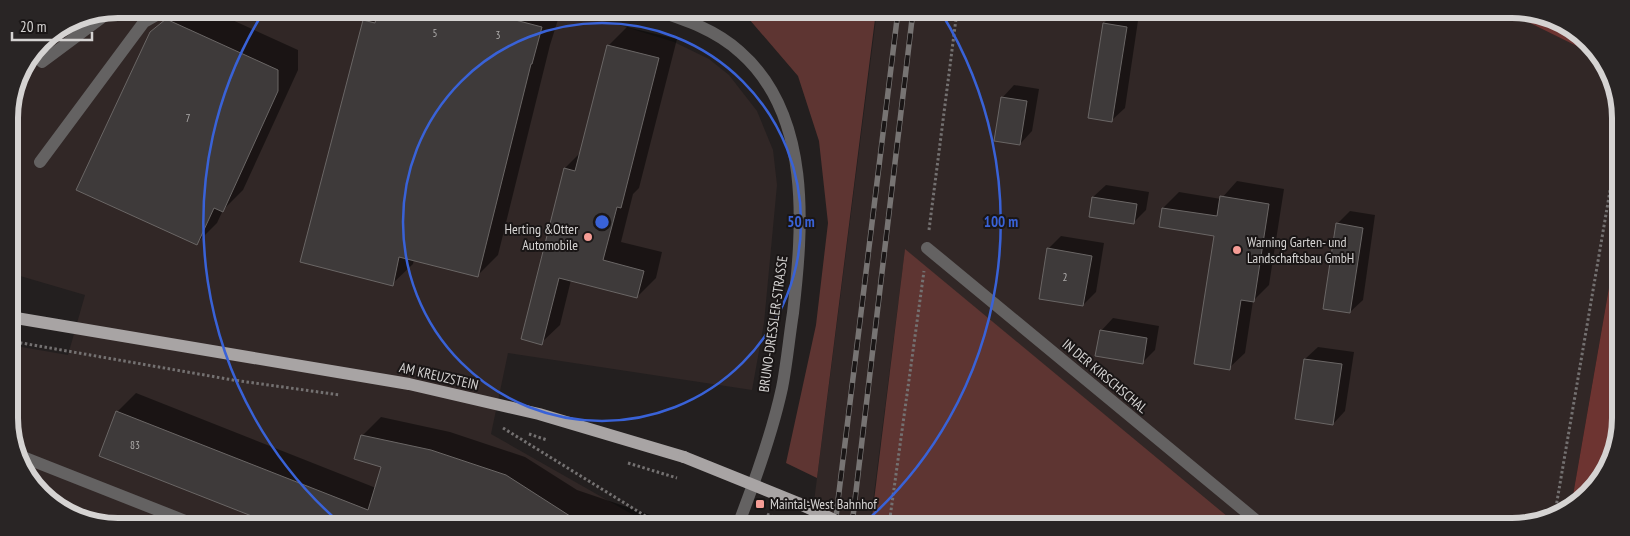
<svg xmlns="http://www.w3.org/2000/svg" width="1630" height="536" font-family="'PT Sans Narrow',sans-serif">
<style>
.built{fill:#312726}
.green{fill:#5e3532}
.forest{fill:#6d3431}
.shadow{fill:#0007}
.building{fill:#3e3a3a;stroke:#6a6665}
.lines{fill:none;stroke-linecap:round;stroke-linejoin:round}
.path{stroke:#747171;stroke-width:3;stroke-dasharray:2.5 2.5;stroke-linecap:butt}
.minor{stroke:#646262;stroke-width:12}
.major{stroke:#a8a4a4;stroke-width:12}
.rail-casing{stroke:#777473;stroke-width:5.5}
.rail{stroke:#1a1616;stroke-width:4;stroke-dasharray:11;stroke-linecap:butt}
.path-bridge{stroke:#747171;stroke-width:3;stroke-dasharray:2.5 2.5;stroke-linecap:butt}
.major-bridge{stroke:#a8a4a4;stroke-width:12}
.ring{fill:none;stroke:#3962d7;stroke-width:2.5}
.poi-dot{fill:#f59c95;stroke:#1a1616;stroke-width:2}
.labels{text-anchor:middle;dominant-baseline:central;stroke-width:4;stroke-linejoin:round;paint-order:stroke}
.number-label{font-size:11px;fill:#afadac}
.poi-label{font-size:14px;fill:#d5d3d2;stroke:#1a1616;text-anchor:start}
.street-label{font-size:14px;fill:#d5d3d2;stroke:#1a1616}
.rim{fill:none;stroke:#d5d3d2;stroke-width:6}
.centre{fill:#3962d7;stroke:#1a1616;stroke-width:2.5}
.ring-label{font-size:15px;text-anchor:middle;font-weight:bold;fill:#3962d7;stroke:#1a1616;stroke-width:4;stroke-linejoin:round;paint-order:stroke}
</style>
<rect width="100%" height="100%" fill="#231f1f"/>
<!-- built -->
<g class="built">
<path d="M 118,9 L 567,10 L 566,15 L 603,20 L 674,42 L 709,59 L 729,75 L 757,111 L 773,150 L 777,185 L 764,323 L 752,390 L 508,353 L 491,434 L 651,525 L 89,523 L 36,490 L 11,439 L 10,345 L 68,355 L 85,295 L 10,273 L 9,111 L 17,76 L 41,40 L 76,17 Z"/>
<path d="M 877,11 L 1508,12 L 1600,57 L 1619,97 L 1619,230 L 1571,507 L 1519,527 L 1239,526 L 905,250 L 870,525 L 811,525 Z"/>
</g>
<!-- green -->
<g class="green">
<path d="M 751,10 L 876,11 L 817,478 L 786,463 L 816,325 L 828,223 L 819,141 L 798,76 L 749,19 Z"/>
<path d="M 905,249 L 1239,526 L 871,525 Z"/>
</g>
<!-- forest -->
<g class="forest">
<path d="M 1508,12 L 1541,13 L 1594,46 L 1599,57 Z"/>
<path d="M 1619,230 L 1617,447 L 1579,505 L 1571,507 Z"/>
</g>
<!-- shadow -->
<g class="shadow">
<path d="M 176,9 L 208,9 L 298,50 L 298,70 L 243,190 L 223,210 L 217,223 L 196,244 L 151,33 Z"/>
<path d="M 375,9 L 561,10 L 550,45 L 498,255 L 478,275 L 414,259 L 413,264 L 392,284 L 364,21 Z"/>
<path d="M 1116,11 L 1139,14 L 1125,108 L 1112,120 L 1104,23 Z"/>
<path d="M 627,27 L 677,39 L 639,188 L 633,194 L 621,242 L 662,252 L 656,278 L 637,297 L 571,280 L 560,325 L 541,343 L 522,338 L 565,168 L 581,152 L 608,46 Z"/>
<path d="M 1014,85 L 1039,89 L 1032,131 L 1020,144 L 1002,98 Z"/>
<path d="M 1237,181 L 1284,189 L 1269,285 L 1253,301 L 1245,353 L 1229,368 L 1216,235 L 1160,226 L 1163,208 L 1179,192 L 1221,199 Z"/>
<path d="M 1106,185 L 1149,192 L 1146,210 L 1134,222 L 1093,197 Z"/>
<path d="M 1350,211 L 1375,215 L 1363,300 L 1350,312 L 1337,224 Z"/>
<path d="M 1061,236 L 1104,243 L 1096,292 L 1083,305 L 1048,249 Z"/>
<path d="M 1113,318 L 1159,326 L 1155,350 L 1142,363 L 1101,331 Z"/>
<path d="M 1318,347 L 1354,352 L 1345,411 L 1333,424 L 1305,359 Z"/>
<path d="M 136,393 L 376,488 L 383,467 L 362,436 L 381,417 L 450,432 L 525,457 L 577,490 L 674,523 L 673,525 L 276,524 L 117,412 Z"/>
<path d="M 40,493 L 122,524 L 89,523 Z"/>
</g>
<!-- building -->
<g class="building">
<path d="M 378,9 L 477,10 L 542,27 L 532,64 L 531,64 L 478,277 L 399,257 L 393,286 L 300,262 L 363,20 L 375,23 Z"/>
<path d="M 166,19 L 278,70 L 278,91 L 223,212 L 214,208 L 197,245 L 76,190 L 150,32 Z"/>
<path d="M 1103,23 L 1127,27 L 1112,122 L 1088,118 Z"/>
<path d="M 607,45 L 659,58 L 621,208 L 617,207 L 603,260 L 644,271 L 637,298 L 559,278 L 542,345 L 521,339 L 564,168 L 575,171 Z"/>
<path d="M 1001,97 L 1027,101 L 1020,145 L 994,141 Z"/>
<path d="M 1220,196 L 1269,204 L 1254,302 L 1241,300 L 1230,370 L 1194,364 L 1214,236 L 1159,227 L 1162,208 L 1217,216 Z"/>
<path d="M 1092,197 L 1137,204 L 1134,224 L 1089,217 Z"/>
<path d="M 1336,223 L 1363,228 L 1350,313 L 1323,309 Z"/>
<path d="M 1047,248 L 1092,256 L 1083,306 L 1039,299 Z"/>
<path d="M 1100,330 L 1147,338 L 1143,364 L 1095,356 Z"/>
<path d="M 1304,359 L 1342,364 L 1333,425 L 1295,419 Z"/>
<path d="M 116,411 L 368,510 L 381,467 L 354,459 L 361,435 L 431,450 L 506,475 L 584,525 L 272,524 L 99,456 Z"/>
</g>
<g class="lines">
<!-- path -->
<g class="path">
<path d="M 929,230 L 957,11"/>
<path d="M 10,341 L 233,380 L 340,395"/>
<path d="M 503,428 L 660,525"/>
<path d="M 529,434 L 547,440"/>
<path d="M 628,463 L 677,478"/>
<path d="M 1555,513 L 1619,138"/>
<path d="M 889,525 L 924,271"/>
</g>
<!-- minor -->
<g class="minor">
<path d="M 656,10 C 686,20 716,30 740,52 C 812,115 803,227 793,313 C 789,338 787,363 782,388 C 772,434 755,481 738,525"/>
<path d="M 42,62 L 112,10"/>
<path d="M 40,162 L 144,22 L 167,9"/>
<path d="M 927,248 L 1263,526"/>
<path d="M 18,455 L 193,524"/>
</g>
<!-- major -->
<path class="major" d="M 10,317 L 409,384 L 539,414 L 684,457"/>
<defs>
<g id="rail">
<path d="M 835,525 L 898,11"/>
<path d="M 852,525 L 913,11"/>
</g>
</defs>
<!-- rail casing -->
<use href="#rail" class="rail-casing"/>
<!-- rail -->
<use href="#rail" class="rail"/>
<!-- path-bridge -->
<path class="path-bridge" d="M 767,514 L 791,525"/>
<!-- major-bridge -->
<path class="major-bridge" d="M 684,457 L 798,503 L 845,525"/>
</g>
<!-- distance rings -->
<g class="ring">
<circle cx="602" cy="222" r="199"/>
<path d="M340 523A399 399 0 0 1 264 11M942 14A399 399 0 0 1 864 523"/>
</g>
<!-- markers -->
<g class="poi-dot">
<circle cx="588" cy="237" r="5"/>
<circle cx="1237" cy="250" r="5"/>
<rect x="755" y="499" width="10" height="10" rx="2.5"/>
</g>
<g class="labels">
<!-- number labels -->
<g class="number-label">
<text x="435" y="33">5</text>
<text x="498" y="35">3</text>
<text x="188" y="118">7</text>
<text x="1065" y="277">2</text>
<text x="135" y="445">83</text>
</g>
<!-- poi labels -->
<g class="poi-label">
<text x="578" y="229" text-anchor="end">Herting &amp;Otter<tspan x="578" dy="16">Automobile</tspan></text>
<text x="1247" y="242">Warning Garten- und<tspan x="1247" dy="16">Landschaftsbau GmbH</tspan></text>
<text x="770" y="504">Maintal-West Bahnhof</text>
</g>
<!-- street labels -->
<g class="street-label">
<text transform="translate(773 324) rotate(-82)">BRUNO-DRESSLER-STRASSE</text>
<text transform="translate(439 376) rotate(13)">AM KREUZSTEIN</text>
<text transform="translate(1105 376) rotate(40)">IN DER KIRSCHSCHAL</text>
</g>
</g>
<!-- crop -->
<path d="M0 0H1630V536H0ZM118 18H1512A100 100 0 0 1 1612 118V418A100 100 0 0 1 1512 518H118A100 100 0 0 1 18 418V118A100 100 0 0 1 118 18Z" fill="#292525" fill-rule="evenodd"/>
<path class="rim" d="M118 18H1512A100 100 0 0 1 1612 118V418A100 100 0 0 1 1512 518H118A100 100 0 0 1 18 418V118A100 100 0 0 1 118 18Z"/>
<circle cx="602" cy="222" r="8" class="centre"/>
<g class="ring-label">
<text x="801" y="227">50 m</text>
<text x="1001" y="227">100 m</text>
</g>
<!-- scale -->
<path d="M12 32v8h80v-8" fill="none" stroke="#d5d3d2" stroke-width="2.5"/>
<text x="20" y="32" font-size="15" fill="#d5d3d2" stroke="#1a1616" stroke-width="4" paint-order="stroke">20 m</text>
</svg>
